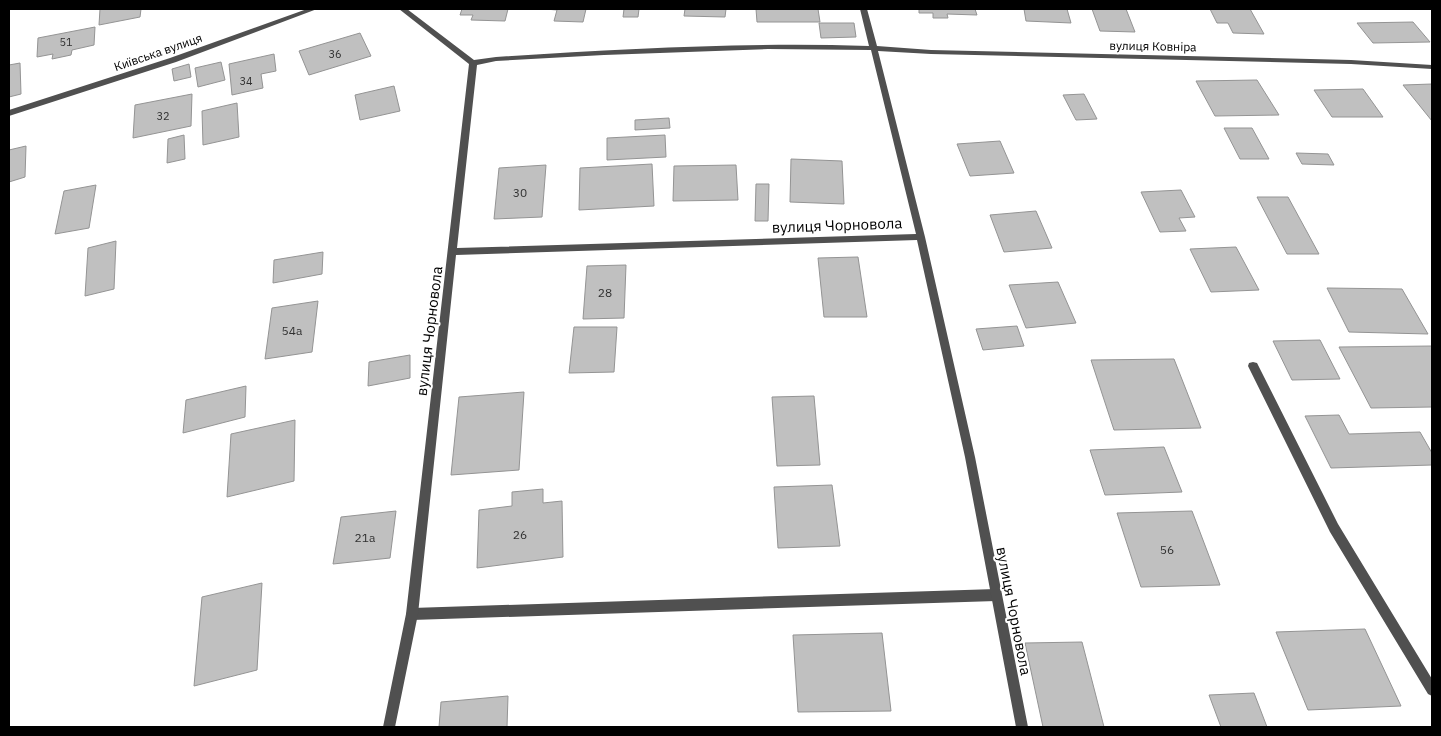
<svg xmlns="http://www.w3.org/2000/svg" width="1441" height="736" font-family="'IBM Plex Sans',sans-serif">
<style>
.building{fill:#c0c0c0;stroke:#949494}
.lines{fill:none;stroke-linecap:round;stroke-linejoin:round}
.service{fill:#505050;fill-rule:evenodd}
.minor{fill:#505050;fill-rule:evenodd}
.labels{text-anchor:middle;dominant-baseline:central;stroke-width:4;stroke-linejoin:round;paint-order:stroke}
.far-number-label{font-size:11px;fill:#303030}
.far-street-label{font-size:12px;fill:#000;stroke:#fff}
.number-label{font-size:12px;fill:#303030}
.street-label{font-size:15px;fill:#000;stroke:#fff}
</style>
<rect width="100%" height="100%" fill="#fff"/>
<!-- building -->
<g class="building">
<path d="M 100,9 L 141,9 L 140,17 L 99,25 Z"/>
<path d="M 462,9 L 508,9 L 505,21 L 471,20 L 473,15 L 460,15 Z"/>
<path d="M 545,9 L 586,9 L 583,22 L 554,21 L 557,10 Z"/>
<path d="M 624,9 L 639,9 L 638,17 L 623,17 Z"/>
<path d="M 685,9 L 726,9 L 725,17 L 684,16 Z"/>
<path d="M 756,9 L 818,9 L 820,22 L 757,22 Z"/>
<path d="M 919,9 L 975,9 L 977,15 L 947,14 L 948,18 L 933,18 L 933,13 L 919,13 Z"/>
<path d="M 1024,9 L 1067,9 L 1071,23 L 1026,21 Z"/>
<path d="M 1092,9 L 1126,9 L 1135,32 L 1100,31 Z"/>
<path d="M 1210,9 L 1250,9 L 1264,34 L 1233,33 L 1228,23 L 1217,23 Z"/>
<path d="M 1413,22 L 1430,42 L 1373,43 L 1357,23 Z"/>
<path d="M 819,23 L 854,23 L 856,37 L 821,38 Z"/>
<path d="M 95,27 L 94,45 L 72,50 L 71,55 L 52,59 L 53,54 L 37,57 L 38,38 Z"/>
<path d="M 360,33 L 371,56 L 309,75 L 299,51 Z"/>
<path d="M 274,54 L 276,71 L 261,74 L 263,88 L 232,95 L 229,64 Z"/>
<path d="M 221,62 L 225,80 L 198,87 L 195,68 Z"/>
<path d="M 20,63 L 21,94 L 9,97 L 9,65 Z"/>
<path d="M 189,64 L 191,77 L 174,81 L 172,69 Z"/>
<path d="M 1257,80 L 1279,115 L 1215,116 L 1196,81 Z"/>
<path d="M 1432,84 L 1432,121 L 1403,85 Z"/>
<path d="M 394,86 L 400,111 L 360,120 L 355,95 Z"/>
<path d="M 1363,89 L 1383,117 L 1332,117 L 1314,90 Z"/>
<path d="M 192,94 L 191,126 L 133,138 L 135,105 Z"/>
<path d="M 1084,94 L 1097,119 L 1076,120 L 1063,95 Z"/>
<path d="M 237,103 L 239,137 L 203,145 L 202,111 Z"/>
<path d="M 669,118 L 670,128 L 635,130 L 635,120 Z"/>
<path d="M 1224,128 L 1252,128 L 1269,159 L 1240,159 Z"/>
<path d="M 184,135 L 185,159 L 167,163 L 168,139 Z"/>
<path d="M 665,135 L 666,157 L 607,160 L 607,138 Z"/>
<path d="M 1000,141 L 1014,173 L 970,176 L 957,144 Z"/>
<path d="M 26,146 L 25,177 L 9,182 L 9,150 Z"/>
<path d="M 1296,153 L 1328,154 L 1334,165 L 1302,164 Z"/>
<path d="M 791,159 L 842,161 L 844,204 L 790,202 Z"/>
<path d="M 652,164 L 654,206 L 579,210 L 580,168 Z"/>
<path d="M 546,165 L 542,217 L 494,219 L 499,168 Z"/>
<path d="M 736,165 L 738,200 L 673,201 L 674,166 Z"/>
<path d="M 756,184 L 769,184 L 768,221 L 755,221 Z"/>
<path d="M 96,185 L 89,228 L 55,234 L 64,191 Z"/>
<path d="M 1181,190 L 1195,217 L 1179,218 L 1186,231 L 1160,232 L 1141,192 Z"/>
<path d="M 1257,197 L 1288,197 L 1319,254 L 1287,254 Z"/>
<path d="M 1036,211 L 1052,248 L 1004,252 L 990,215 Z"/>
<path d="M 116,241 L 114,289 L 85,296 L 88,248 Z"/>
<path d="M 1236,247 L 1259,290 L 1211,292 L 1190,249 Z"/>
<path d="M 323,252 L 322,274 L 273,283 L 274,260 Z"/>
<path d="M 858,257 L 867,317 L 824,317 L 818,258 Z"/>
<path d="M 626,265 L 624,318 L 583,319 L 587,266 Z"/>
<path d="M 1058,282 L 1076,323 L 1026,328 L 1009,285 Z"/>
<path d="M 1327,288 L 1402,289 L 1428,334 L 1349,332 Z"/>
<path d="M 318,301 L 312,352 L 265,359 L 272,308 Z"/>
<path d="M 1017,326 L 1024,346 L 983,350 L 976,329 Z"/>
<path d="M 574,327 L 617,327 L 614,372 L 569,373 Z"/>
<path d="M 1320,340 L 1340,379 L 1292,380 L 1273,341 Z"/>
<path d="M 1432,346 L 1432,407 L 1371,408 L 1339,347 Z"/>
<path d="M 410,355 L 410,378 L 368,386 L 369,362 Z"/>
<path d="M 1174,359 L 1201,428 L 1114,430 L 1091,360 Z"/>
<path d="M 246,386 L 245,417 L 183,433 L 186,400 Z"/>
<path d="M 524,392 L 519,470 L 451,475 L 459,397 Z"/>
<path d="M 814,396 L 820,465 L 777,466 L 772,397 Z"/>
<path d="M 1339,415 L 1349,434 L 1420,432 L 1432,453 L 1432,465 L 1331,468 L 1305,416 Z"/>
<path d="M 295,420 L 294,481 L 227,497 L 231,434 Z"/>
<path d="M 1164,447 L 1182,492 L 1105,495 L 1090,450 Z"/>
<path d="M 832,485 L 840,546 L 778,548 L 774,487 Z"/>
<path d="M 543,489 L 543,503 L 562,501 L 563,557 L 477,568 L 479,510 L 512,506 L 512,492 Z"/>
<path d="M 396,511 L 390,558 L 333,564 L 341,517 Z"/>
<path d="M 1192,511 L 1220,585 L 1141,587 L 1117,513 Z"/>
<path d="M 262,583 L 257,670 L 194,686 L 202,597 Z"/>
<path d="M 1365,629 L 1401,706 L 1308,710 L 1276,632 Z"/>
<path d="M 882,633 L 891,711 L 798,712 L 793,635 Z"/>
<path d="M 1082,642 L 1104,727 L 1043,727 L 1025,643 Z"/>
<path d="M 1254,693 L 1267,727 L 1221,727 L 1209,695 Z"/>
<path d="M 508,696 L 507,727 L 439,727 L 441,702 Z"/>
</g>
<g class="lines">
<!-- service -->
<g class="service">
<path d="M 1253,362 L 1257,363 L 1338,524 L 1432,679 L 1432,696 L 1428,694 L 1330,532 L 1248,366 L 1249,363 Z"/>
<path d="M 996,589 L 1000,591 L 1002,595 L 1000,599 L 996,601 L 412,620 L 408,618 L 406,614 L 408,610 L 412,608 Z"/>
</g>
<!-- minor -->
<g class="minor">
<path d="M 307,9 L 317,9 L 176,62 L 9,116 L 9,110 L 170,58 Z"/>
<path d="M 399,9 L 407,9 L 474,60 L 496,57 C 621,49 745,42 869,46 L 860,9 L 867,9 L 877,46 L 931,50 L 1351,60 L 1432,65 L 1432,69 L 1351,64 L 931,54 L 878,51 L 925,237 L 975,457 L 1028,727 L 1016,727 L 965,457 L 917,240 L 456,255 L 418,614 L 395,727 L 383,727 L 406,614 L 469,64 ZM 768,49 L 871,50 L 916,234 L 457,248 L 477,65 L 496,61 L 604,55 Z"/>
</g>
</g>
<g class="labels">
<!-- far-number labels -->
<g class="far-number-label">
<text x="66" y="42">51</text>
<text x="335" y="54">36</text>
<text x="246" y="81">34</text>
<text x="163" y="116">32</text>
</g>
<!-- far-street labels -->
<g class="far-street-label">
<text transform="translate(1153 46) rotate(1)">вулиця Ковніра</text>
<text transform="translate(158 52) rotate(-19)">Київська вулиця</text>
</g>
<!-- number labels -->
<g class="number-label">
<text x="520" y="192">30</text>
<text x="605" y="292">28</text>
<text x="292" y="330">54а</text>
<text x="520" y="534">26</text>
<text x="365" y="537">21а</text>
<text x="1167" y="549">56</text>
</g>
<!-- street labels -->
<g class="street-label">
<text transform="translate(837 225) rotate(-2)">вулиця Чорновола</text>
<text transform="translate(429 331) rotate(-83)">вулиця Чорновола</text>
<text transform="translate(1014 611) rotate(79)">вулиця Чорновола</text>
</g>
</g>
<!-- border -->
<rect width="1441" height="736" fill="none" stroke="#000000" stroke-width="20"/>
</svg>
